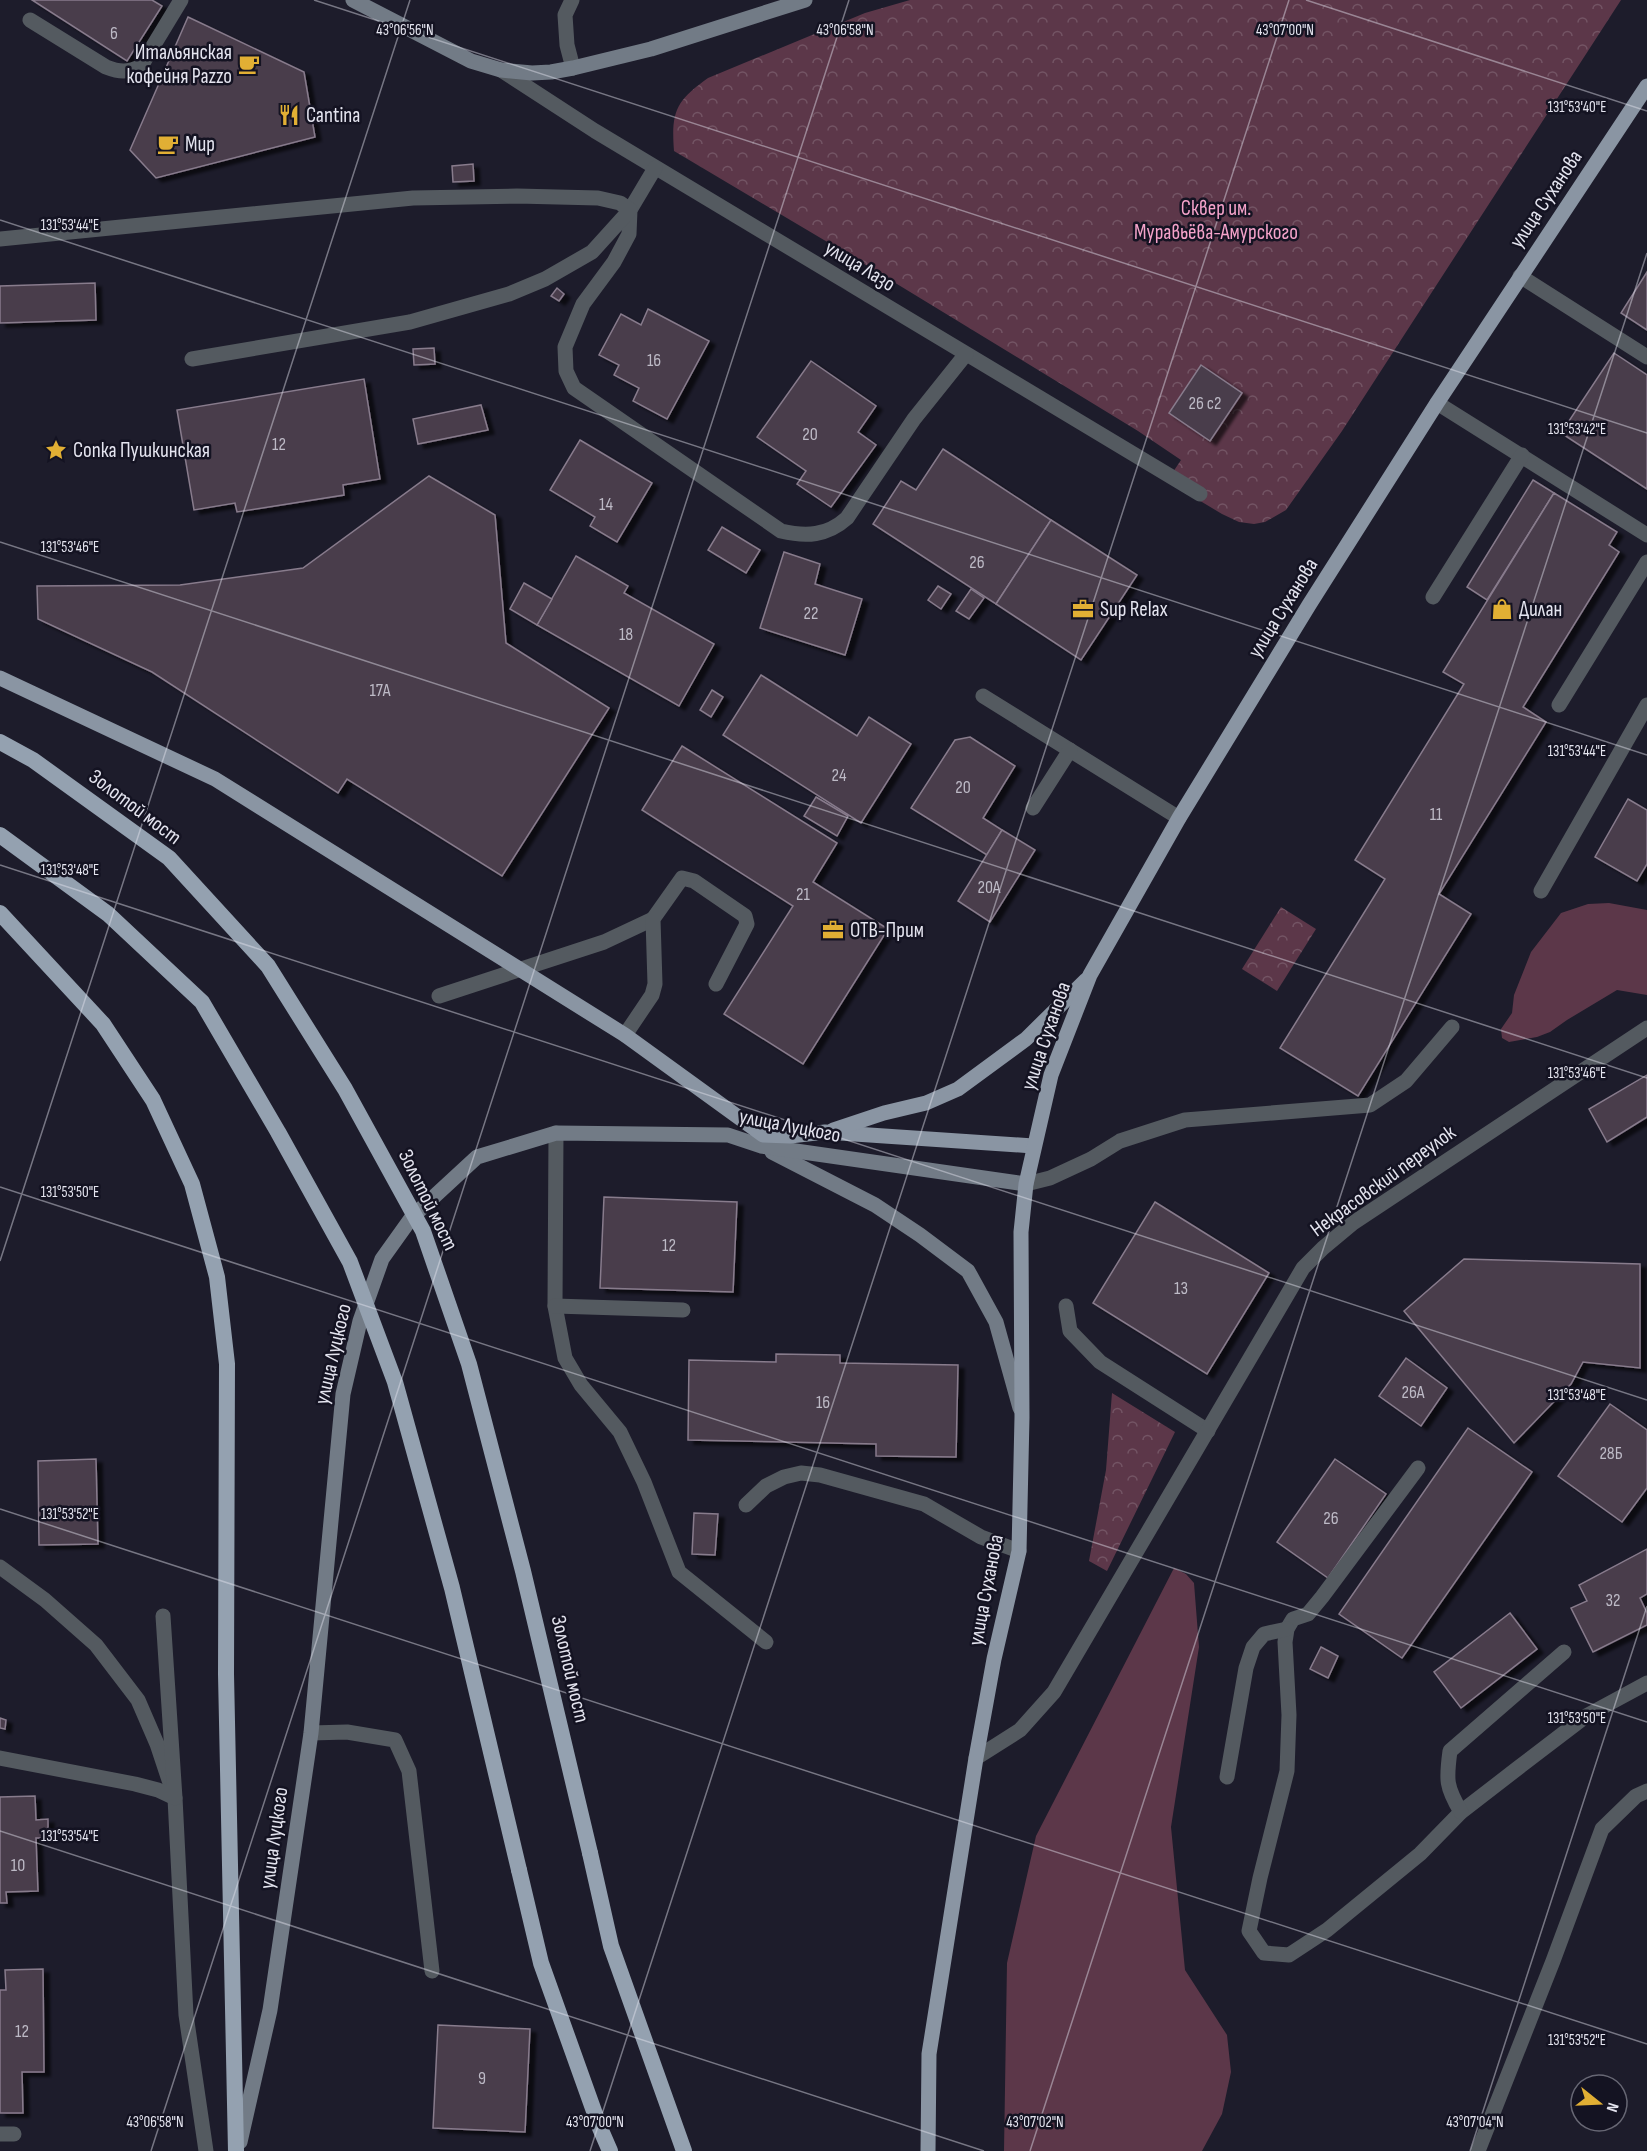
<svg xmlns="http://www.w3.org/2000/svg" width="1647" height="2151" font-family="'Sofia Sans Condensed',sans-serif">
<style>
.grass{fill:#5c3749}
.park{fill:url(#park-crowns)}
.building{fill:#483d4c;stroke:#887b8c;stroke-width:1.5;filter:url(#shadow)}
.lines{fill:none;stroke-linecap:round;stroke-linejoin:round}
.service{stroke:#545a60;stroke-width:15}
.secondary{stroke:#727b86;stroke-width:15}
.primary{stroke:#8a95a3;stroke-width:15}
.trunk{stroke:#94a1b0;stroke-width:16}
.trunk-bridge{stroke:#94a1b0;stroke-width:16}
.ticks{fill:none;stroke:#e4e4ef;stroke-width:1.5;stroke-opacity:0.45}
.labels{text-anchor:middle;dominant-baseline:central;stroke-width:5;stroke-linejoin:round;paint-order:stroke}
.number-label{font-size:18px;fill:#bdbac6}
.poi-label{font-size:21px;fill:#e4e4ef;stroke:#141322;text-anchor:start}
.street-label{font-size:21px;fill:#e4e4ef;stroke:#141322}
.park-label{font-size:21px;fill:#f5a3ca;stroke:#141322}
.ticks-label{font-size:15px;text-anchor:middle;fill:#e4e4ef;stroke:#141322;stroke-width:5;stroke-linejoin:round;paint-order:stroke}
</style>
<defs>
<pattern id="park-crowns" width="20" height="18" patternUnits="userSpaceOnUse" patternTransform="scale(1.5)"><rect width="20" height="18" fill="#5c3749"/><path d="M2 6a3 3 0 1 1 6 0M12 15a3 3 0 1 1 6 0" fill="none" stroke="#735464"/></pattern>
<filter id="shadow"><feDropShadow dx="6" dy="4" stdDeviation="1.5" flood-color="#0009"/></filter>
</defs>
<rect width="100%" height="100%" fill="#1d1c2b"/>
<!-- grass -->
<g class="grass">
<path d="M 1609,903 L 1647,910 L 1647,995 L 1617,990 L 1567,1020 L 1550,1032 L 1537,1037 L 1509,1042 L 1502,1038 L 1501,1029 L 1512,1013 L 1514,995 L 1531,952 L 1561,913 L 1588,904 Z"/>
<path d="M 1174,1568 L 1186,1574 L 1194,1583 L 1199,1647 L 1171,1827 L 1185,1970 L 1227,2035 L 1231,2072 L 1222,2114 L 1202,2151 L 1004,2151 L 1007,1963 L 1036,1836 Z"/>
</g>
<!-- park -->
<g class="park">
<path d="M 910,0 L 1621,0 L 1342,431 L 1286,510 L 1265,522 L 1254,524 L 1239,522 L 1222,514 L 1167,481 L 1181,460 L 1138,431 L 856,259 L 674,151 C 671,111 676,101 708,78 L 865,13 Z"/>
<path d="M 1281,907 L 1316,929 L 1277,991 L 1242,969 Z"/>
<path d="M 1112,1393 L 1175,1432 L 1107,1571 L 1089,1561 L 1106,1470 Z"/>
</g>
<!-- building -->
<g class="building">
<path d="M 32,0 L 152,0 L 162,6 L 127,61 Z"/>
<path d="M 188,17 L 304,72 L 315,137 L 156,178 L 130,150 Z"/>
<path d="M 473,164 L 474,181 L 453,182 L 452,166 Z"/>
<path d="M 1647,272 L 1647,330 L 1621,313 Z"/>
<path d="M 95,283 L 96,320 L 0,323 L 0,286 Z"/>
<path d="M 557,288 L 564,294 L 559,301 L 551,296 Z"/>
<path d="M 648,309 L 709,341 L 667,419 L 633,401 L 639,388 L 614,375 L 619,365 L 599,355 L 621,314 L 641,325 Z"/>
<path d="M 434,348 L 435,364 L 414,365 L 413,349 Z"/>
<path d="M 1614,353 L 1647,375 L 1647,489 L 1561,433 Z"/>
<path d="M 811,361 L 876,406 L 858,432 L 876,445 L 831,507 L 797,484 L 806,471 L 757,437 Z"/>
<path d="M 1201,365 L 1242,393 L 1210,441 L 1169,413 Z"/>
<path d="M 364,379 L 380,479 L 343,485 L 344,495 L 237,512 L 235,503 L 194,510 L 177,410 Z"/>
<path d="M 481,405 L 488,430 L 418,444 L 413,419 Z"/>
<path d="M 580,440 L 652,483 L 617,542 L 590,526 L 595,517 L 550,490 Z"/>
<path d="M 943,449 L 1051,520 L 996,604 L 873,524 L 901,481 L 916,490 Z"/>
<path d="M 429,476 L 495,515 L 506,643 L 609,708 L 502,876 L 347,779 L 338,793 L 152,672 L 38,619 L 37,586 L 180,585 L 303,568 Z"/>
<path d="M 1533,480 L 1554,493 L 1487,600 L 1467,587 Z"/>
<path d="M 1554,493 L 1617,532 L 1609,545 L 1619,552 L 1523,707 L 1546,722 L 1439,894 L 1471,914 L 1358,1096 L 1280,1048 L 1385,879 L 1355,860 L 1464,684 L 1443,672 Z"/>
<path d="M 1051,520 L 1137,575 L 1081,660 L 996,604 Z"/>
<path d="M 722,527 L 760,550 L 746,573 L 708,550 Z"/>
<path d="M 784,552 L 820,564 L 815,584 L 862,599 L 845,655 L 760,628 Z"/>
<path d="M 576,556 L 628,586 L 624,593 L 714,644 L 679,706 L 537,625 Z"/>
<path d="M 524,583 L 552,599 L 537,625 L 510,609 Z"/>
<path d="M 938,586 L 951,594 L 941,609 L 928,600 Z"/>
<path d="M 971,589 L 984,598 L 969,619 L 956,611 Z"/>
<path d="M 761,675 L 857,736 L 869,717 L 911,744 L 861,823 L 723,735 Z"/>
<path d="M 712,690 L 723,697 L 711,717 L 700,710 Z"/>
<path d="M 970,737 L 1015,766 L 983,818 L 1002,830 L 987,855 L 911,808 L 955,740 Z"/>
<path d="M 682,746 L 837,843 L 813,882 L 888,929 L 803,1064 L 724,1014 L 793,906 L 642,810 Z"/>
<path d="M 816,797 L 848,816 L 837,836 L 804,816 Z"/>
<path d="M 1628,799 L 1647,810 L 1647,864 L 1637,881 L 1595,857 Z"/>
<path d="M 1002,830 L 1035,850 L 990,922 L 958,901 Z"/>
<path d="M 1647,1075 L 1647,1117 L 1607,1142 L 1589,1109 Z"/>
<path d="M 604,1197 L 737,1202 L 733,1292 L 600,1288 Z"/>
<path d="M 1155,1202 L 1269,1273 L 1207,1374 L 1093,1303 Z"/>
<path d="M 1464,1259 L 1640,1264 L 1640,1368 L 1583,1362 L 1571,1384 L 1514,1443 L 1404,1311 Z"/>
<path d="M 776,1354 L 840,1355 L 840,1363 L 958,1365 L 956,1457 L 876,1456 L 876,1444 L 688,1440 L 689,1360 L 776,1362 Z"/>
<path d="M 1406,1358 L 1447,1388 L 1421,1426 L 1379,1396 Z"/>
<path d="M 1610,1404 L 1647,1430 L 1647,1488 L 1622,1522 L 1558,1476 Z"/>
<path d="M 1468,1428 L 1532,1472 L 1402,1658 L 1339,1614 Z"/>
<path d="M 96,1459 L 98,1544 L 39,1545 L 38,1461 Z"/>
<path d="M 1335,1459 L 1386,1494 L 1328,1578 L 1277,1542 Z"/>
<path d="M 694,1513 L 718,1514 L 715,1555 L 692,1554 Z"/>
<path d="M 1647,1549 L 1647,1594 L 1640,1598 L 1647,1613 L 1647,1625 L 1593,1652 L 1571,1608 L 1587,1601 L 1579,1585 Z"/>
<path d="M 1510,1613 L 1537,1649 L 1461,1708 L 1434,1672 Z"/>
<path d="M 1321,1647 L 1338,1656 L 1328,1678 L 1310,1669 Z"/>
<path d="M 0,1718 L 6,1720 L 5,1729 L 0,1728 Z"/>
<path d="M 35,1796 L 36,1820 L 48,1819 L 48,1838 L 36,1838 L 38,1891 L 6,1892 L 7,1903 L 0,1903 L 0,1797 Z"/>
<path d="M 43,1969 L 44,2072 L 22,2072 L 23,2113 L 0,2113 L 0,1990 L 6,1990 L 5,1970 Z"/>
<path d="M 438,2025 L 530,2029 L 525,2132 L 433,2128 Z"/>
</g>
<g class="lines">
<!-- service -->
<g class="service">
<path d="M 572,0 L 565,15 L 567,45 L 573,68"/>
<path d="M 30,20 L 106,67 C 119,72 128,73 141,66 L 181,0"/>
<path d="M 501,70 L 595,131 L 1200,494"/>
<path d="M 655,168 L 630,210 L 629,234 L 614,262 L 583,304 L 565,347 L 566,371 L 574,388 L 781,531 C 806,537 827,536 847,518 L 914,419 L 966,354"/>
<path d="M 0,239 L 413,198 L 517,196 L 598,198 L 620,203 L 630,210 L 592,252 L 545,279 L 509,294 L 410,322 L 192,359"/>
<path d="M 1520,276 L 1647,357"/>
<path d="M 1437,403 L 1647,535"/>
<path d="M 1433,597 L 1522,455"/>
<path d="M 983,696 L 1179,818"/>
<path d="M 1559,705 L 1647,562"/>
<path d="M 1033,808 L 1070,750"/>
<path d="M 1541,891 L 1647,705"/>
<path d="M 439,996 L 604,942 L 653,919"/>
<path d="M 625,1035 L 652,995 L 655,984 L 653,919 L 682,878 L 694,881 L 745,916 L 747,924 L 716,984"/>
<path d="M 556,1133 L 555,1306 L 565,1358 L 581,1385 L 620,1432 L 644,1482 L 679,1572 L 766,1642"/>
<path d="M 1026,1184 L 1050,1178 L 1091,1159 L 1120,1141 L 1185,1120 L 1370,1105 L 1406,1081 L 1452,1027"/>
<path d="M 555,1306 L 683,1310"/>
<path d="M 1066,1306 L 1070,1331 L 1100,1362 L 1208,1431"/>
<path d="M 1418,1468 L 1322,1597 L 1308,1614 L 1293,1619 L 1287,1629 L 1285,1642 L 1289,1715 L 1287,1771 L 1260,1878 L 1249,1931 L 1264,1953 L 1289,1955 L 1327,1930 L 1420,1854 L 1461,1812 L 1518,1768 L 1586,1716 L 1647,1683"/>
<path d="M 746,1505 L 766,1486 L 784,1477 L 801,1473 L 820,1475 L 924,1504 L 981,1537 L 1019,1551"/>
<path d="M 0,1567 L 45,1600 L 96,1645 L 138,1700 L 157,1744 L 175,1798 L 186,2015 L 206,2151"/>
<path d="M 311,1733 L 347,1732 L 395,1740 L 409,1771 L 432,1971"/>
<path d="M 0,1758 L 135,1784 L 158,1790 L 175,1798 L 163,1616"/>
<path d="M 976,1758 L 1020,1730 L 1054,1692 L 1303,1268 L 1323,1248 L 1353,1223 L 1647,1028"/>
<path d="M 1227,1777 L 1246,1668 L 1253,1647 L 1264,1634 L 1287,1629"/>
<path d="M 1461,1812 C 1446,1787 1446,1780 1450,1751 L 1564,1652"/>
<path d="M 0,2134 L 14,2134"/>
<path d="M 1478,2151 L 1553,1961 L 1602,1829 L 1636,1796 L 1647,1791"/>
</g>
<!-- secondary -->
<g class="secondary">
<path d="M 353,0 L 471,61 L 501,70 L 532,73 L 551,72 L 573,68 L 651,49 L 805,0"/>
<path d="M 772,1152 L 875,1205 L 920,1235 L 968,1271 L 996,1322 L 1020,1408"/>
<path d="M 240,2142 L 270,2010 L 311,1733 L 343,1394 L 360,1321 L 382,1259 L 412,1217 L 477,1157 L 556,1133 L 728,1135 L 761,1146 L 1026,1184"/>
</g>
<!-- primary -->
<g class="primary">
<path d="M 0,678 L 215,779 L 625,1035 L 763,1135 L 790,1136 L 825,1132 L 1033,1146"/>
<path d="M 833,1130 L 884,1113 L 926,1103 L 958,1089 L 1026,1039 L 1086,980"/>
<path d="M 928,2151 L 929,2054 L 976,1758 L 994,1659 L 1019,1551 L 1022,1417 L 1021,1232 L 1026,1184 L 1051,1075 L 1090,975 L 1179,818 L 1309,605 L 1437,403 L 1647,86"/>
</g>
<!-- trunk -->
<g class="trunk">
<path d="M 0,913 L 103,1024 L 153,1100 L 192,1184 L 217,1277 L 227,1364 L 226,1674 L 236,2151"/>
<path d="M 590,1853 L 611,1946 L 684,2151"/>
<path d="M 519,1870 L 541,1963 L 600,2128 L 610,2151"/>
</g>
<!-- trunk-bridge -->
<g class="trunk-bridge">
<path d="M 0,742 L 33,760 L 169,858 L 268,966 L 345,1089 L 423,1231 L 469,1364 L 523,1571 L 590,1853"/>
<path d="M 0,835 L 108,914 L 202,1002 L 278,1132 L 350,1262 L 395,1382 L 452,1588 L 519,1870"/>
</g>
</g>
<!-- ticks -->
<path class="ticks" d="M 314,0 L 1647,433M 1306,0 L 1647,111M 0,220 L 1647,755M 0,542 L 1647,1078M 0,865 L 1647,1400M 0,1187 L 1647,1722M 0,1261 L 410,0M 0,1509 L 1647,2044M 0,1831 L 984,2151M 151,2151 L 849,0M 590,2151 L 1289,0M 1030,2151 L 1647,253M 1470,2151 L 1647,1606"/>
<!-- icons -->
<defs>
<symbol id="cafe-bare" viewBox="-9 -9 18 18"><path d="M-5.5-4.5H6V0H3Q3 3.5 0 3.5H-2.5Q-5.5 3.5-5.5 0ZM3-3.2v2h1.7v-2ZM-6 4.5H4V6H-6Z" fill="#e1af34" stroke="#141322" stroke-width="2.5" paint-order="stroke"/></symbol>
<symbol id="restaurant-bare" viewBox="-9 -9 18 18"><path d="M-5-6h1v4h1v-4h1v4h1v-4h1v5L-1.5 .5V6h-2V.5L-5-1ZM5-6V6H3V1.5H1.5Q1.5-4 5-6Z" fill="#e1af34" stroke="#141322" stroke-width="2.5" paint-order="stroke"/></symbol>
<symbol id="sight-bare" viewBox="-9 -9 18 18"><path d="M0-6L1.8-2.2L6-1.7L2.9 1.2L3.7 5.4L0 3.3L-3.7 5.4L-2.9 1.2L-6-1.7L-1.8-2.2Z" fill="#e1af34" stroke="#141322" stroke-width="2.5" paint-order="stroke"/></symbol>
<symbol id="office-bare" viewBox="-9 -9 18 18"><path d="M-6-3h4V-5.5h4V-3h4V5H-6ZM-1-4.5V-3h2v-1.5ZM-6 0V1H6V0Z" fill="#e1af34" stroke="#141322" stroke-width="2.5" paint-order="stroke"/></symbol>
<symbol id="shop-bare" viewBox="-9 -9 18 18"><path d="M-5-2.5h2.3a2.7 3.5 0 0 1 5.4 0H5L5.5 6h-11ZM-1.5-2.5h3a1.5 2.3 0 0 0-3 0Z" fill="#e1af34" stroke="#141322" stroke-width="2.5" paint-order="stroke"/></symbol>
</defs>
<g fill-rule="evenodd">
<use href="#cafe-bare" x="234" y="49" width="30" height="30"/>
<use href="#restaurant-bare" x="274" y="100" width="30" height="30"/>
<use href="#cafe-bare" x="153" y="129" width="30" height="30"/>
<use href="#sight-bare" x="41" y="435" width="30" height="30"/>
<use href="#office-bare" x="1068" y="594" width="30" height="30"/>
<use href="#shop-bare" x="1487" y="594" width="30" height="30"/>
<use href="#office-bare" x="818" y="915" width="30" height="30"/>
</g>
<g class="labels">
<!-- number labels -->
<g class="number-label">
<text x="114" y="33">6</text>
<text x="654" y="360">16</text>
<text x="1205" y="403">26 с2</text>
<text x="810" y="434">20</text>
<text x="279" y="444">12</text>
<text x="606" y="504">14</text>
<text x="977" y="562">26</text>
<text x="811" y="613">22</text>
<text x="626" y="634">18</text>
<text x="380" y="690">17А</text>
<text x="839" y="775">24</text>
<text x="963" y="787">20</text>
<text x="1436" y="814">11</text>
<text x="989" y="887">20А</text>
<text x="803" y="894">21</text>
<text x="669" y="1245">12</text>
<text x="1181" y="1288">13</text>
<text x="1413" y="1392">26А</text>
<text x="823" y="1402">16</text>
<text x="1611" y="1453">28Б</text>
<text x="1331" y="1518">26</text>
<text x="1613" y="1600">32</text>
<text x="18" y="1865">10</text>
<text x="22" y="2031">12</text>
<text x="482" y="2078">9</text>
</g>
<!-- poi labels -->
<g class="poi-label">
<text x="232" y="52" text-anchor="end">Итальянская<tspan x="232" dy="24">кофейня Pazzo</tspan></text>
<text x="306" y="115">Cantina</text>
<text x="185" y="144">Мир</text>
<text x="73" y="450">Сопка Пушкинская</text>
<text x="1100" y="609">Sup Relax</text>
<text x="1519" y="609">Дилан</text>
<text x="850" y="930">ОТВ-Прим</text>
</g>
<!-- street labels -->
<g class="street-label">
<text transform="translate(1546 199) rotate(-56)">улица Суханова</text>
<text transform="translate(860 266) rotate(31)">улица Лазо</text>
<text transform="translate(1283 608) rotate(-58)">улица Суханова</text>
<text transform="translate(135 807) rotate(37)">Золотой мост</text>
<text transform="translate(1046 1036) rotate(-71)">улица Суханова</text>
<text transform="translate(790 1126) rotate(11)">улица Луцкого</text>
<text transform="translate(1383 1181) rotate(-36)">Некрасовский переулок</text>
<text transform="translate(428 1200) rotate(64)">Золотой мост</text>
<text transform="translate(333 1354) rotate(-77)">улица Луцкого</text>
<text transform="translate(986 1590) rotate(-79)">улица Суханова</text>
<text transform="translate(570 1669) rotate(77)">Золотой мост</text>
<text transform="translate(274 1838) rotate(-82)">улица Луцкого</text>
</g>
<!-- park labels -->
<g class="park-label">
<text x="1216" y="208">Сквер им.<tspan x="1216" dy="24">Муравьёва-Амурского</tspan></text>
</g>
</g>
<g class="ticks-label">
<text x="405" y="35">43°06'56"N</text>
<text x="845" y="35">43°06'58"N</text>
<text x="1285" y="35">43°07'00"N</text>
<text x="1577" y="112">131°53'40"E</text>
<text x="70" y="230">131°53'44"E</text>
<text x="1577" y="434">131°53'42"E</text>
<text x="70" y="552">131°53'46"E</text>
<text x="1577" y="756">131°53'44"E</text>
<text x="70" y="875">131°53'48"E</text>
<text x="1577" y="1078">131°53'46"E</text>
<text x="70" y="1197">131°53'50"E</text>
<text x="1577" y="1400">131°53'48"E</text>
<text x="70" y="1519">131°53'52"E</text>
<text x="1577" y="1723">131°53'50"E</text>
<text x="70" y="1841">131°53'54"E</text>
<text x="1577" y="2045">131°53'52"E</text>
<text x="155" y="2127">43°06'58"N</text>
<text x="595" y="2127">43°07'00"N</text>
<text x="1035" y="2127">43°07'02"N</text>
<text x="1475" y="2127">43°07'04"N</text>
</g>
<!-- north arrow -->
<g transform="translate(1599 2103) rotate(108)"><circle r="28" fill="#141322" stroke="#676774" stroke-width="1.5"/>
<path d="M0-4.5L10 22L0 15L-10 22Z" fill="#e1af34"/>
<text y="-9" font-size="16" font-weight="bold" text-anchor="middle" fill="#e4e4ef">N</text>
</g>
</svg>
